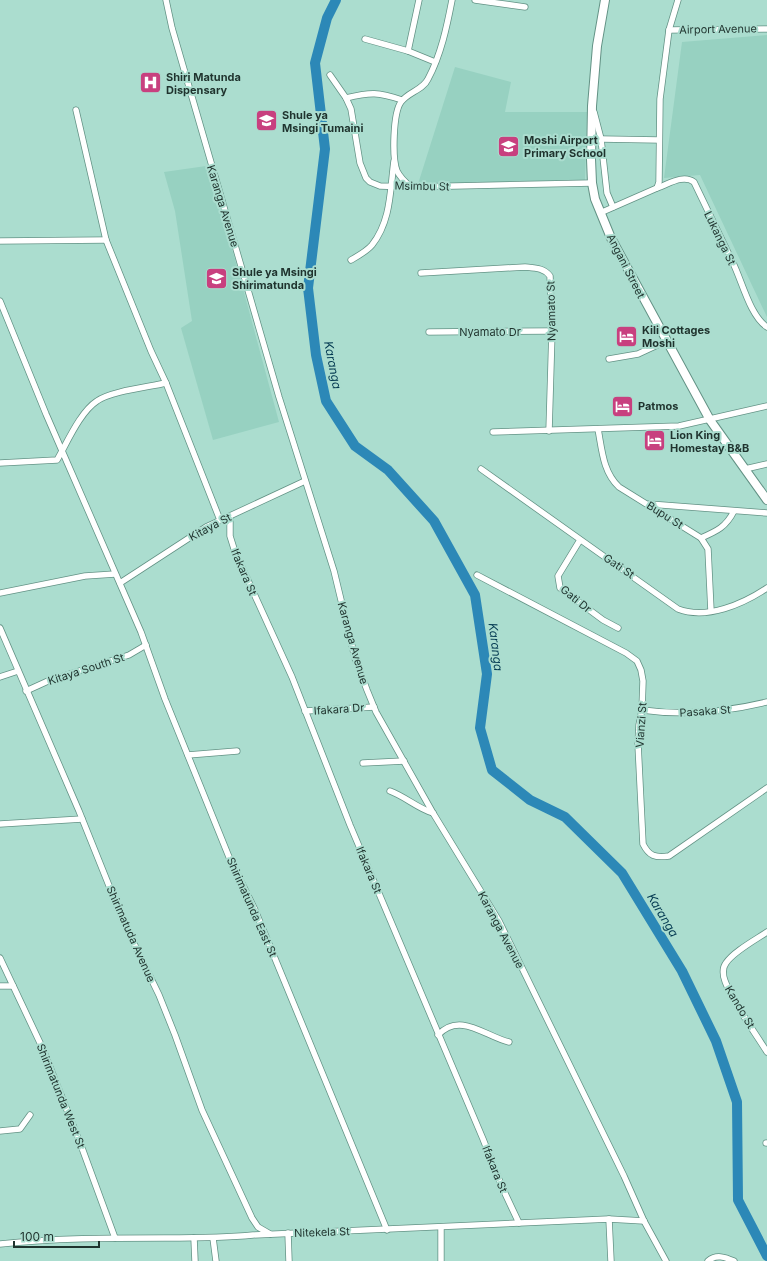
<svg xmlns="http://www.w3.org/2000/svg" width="767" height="1261" font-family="Inter,sans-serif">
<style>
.built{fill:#97d1c1}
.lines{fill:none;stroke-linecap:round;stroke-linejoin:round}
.river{stroke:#2c88b7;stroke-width:10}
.street-casing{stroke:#639285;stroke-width:7}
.secondary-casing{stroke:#639285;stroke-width:10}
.street{stroke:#fff;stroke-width:5.5}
.secondary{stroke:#fff;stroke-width:8}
.labels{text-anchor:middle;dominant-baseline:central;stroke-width:4;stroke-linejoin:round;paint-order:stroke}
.street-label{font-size:11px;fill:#1f332e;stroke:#abddcf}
.poi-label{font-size:11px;font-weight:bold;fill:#1f332e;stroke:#abddcf;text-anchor:start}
.water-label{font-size:12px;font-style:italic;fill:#023850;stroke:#abddcf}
</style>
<rect width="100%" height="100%" fill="#abddcf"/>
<!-- built -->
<g class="built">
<path d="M 767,35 L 767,317 L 700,175 L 664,178 L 682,42 Z"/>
<path d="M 455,67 L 511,82 L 505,112 L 587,112 L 585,180 L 418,184 Z"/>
<path d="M 206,166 L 235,259 L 279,422 L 213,440 L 181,328 L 192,321 L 175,211 L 164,172 Z"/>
</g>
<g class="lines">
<!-- river -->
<path class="river" d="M 336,0 L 327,18 L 315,63 L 325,149 L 308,288 L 316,355 L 326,401 L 355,446 L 388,470 L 434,521 L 475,595 L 487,674 L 480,728 L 492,770 L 530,800 L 565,817 L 622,873 L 682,971 L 716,1041 L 737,1102 L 738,1200 L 767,1256"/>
<defs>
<g id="street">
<path d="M 166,0 L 172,28 L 279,397 L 334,571 L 355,658 L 367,690 L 376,712 L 433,813 L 499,921 L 624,1176 L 644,1221 L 666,1261"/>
<path d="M 475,0 L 525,7"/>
<path d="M 669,30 L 767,29"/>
<path d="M 365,39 L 408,51 L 435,62"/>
<path d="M 408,51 L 419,0"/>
<path d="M 330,75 L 346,98 L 351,109 L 360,163 L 366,178 L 370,182 L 380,186 L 411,187 L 592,183"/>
<path d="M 346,98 C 371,92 378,92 402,100"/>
<path d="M 76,110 L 106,240 L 151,351 L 166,383 L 220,520"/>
<path d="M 594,112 L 601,139 L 607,193 L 613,207"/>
<path d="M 601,139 L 659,140"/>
<path d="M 411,187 C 405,182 400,177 397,171 C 392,158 393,113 401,102 C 408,92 423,90 428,79 C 441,55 447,26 452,0"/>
<path d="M 657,188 C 669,184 683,174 694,182 C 707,209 720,236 733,263 C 742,281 750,316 767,327"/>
<path d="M 600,213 L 657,188 L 659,182 L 660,99 L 669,30 L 678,0"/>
<path d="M 0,241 L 106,240"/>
<path d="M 351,260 C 358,256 367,251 372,245 C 391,221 390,191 394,161"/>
<path d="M 421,273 L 525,267 C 535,268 544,268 550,276 L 552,331 L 549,431"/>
<path d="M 0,301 L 46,414 L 141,632 L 165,699 L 229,857 L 255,910 L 387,1230"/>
<path d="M 429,332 L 552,331"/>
<path d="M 609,359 L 638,354 L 666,341"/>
<path d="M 598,429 C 602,450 603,472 619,487 L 701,538 L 708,549 L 711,611"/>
<path d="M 493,432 L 679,426 L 767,406"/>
<path d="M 0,463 L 57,460 C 67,443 80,412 97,401 C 111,391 149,387 166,383"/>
<path d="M 481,469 L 678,609 C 707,620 743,604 767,588"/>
<path d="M 745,469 L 767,464"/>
<path d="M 649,504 L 767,513"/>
<path d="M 230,516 L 230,536 L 235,552 L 292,677 L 350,825 L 483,1139 L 502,1187 L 519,1223"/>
<path d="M 701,538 C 717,531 726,527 734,511"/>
<path d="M 580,540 L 558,576 L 560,588 L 603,620 L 618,628"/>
<path d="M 477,575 L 626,653 L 637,661 L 641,670 L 643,681 L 642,710 L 639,725 L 638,744 L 643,844 C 649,856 655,858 669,856 L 767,788"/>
<path d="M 120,583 L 206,527 L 305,481"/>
<path d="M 0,593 L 85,576 L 115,574"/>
<path d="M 0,628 L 79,811 L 124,923 L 159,995 L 175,1035 L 202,1110 L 252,1218 L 258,1227 L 270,1234"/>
<path d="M 0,677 L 18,671"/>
<path d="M 26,691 L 48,681 L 129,655 L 146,645"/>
<path d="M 642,710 C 684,716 726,712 767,702"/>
<path d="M 305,711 L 374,707"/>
<path d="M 188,755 L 237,751"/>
<path d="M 363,763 L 404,761"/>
<path d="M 390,791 C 406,797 417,808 433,813"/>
<path d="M 0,824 L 82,819"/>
<path d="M 767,932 C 755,940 733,952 726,963 C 722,968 723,976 725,981 C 733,1003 754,1031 767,1052"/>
<path d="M 0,958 L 42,1047 L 82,1148 L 115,1238"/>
<path d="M 0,986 L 13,986"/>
<path d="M 438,1035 C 460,1011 486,1037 509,1042"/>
<path d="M 0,1131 L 20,1129 L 30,1115"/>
<path d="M 766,1143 L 767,1143"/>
<path d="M 609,1219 L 611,1261"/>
<path d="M 441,1227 L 441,1261"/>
<path d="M 288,1233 L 289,1261"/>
<path d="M 194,1238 L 195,1261"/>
<path d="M 213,1238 L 216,1261"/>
<path d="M 0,1244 C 54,1238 110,1238 165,1238 C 195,1238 224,1238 253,1235 L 609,1219 L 644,1221"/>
<path d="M 708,1261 C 716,1254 725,1257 734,1261"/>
</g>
<path id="secondary" d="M 605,0 L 597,46 L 592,106 L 591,159 L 592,183 L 595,199 L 611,238 L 710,420 L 767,500"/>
</defs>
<!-- street casing -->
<use href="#street" class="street-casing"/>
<!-- secondary casing -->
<use href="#secondary" class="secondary-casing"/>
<!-- street -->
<use href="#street" class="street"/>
<!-- secondary -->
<use href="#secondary" class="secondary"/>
</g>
<!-- icons -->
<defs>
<symbol id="hospital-square" viewBox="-11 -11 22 22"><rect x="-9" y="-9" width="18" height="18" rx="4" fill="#c8407f" stroke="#abddcf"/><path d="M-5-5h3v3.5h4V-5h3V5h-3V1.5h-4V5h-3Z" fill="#fff"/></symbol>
<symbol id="school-square" viewBox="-11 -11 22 22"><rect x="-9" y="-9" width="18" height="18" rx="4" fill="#c8407f" stroke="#abddcf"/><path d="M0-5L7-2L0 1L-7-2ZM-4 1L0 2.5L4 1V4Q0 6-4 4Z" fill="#fff"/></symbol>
<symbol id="hotel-square" viewBox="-11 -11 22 22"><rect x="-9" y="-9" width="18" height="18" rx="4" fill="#c8407f" stroke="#abddcf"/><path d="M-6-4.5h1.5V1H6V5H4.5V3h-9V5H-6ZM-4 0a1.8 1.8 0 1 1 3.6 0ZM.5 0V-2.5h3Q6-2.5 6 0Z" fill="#fff"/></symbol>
</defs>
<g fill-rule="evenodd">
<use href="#hospital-square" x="138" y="70" width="25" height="25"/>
<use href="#school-square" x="254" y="108" width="25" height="25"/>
<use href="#school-square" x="496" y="134" width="25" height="25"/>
<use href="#school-square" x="204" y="266" width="25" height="25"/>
<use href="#hotel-square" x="614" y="324" width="25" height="25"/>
<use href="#hotel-square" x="610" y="394" width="25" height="25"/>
<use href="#hotel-square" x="642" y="428" width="25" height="25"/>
</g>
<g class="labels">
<!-- street labels -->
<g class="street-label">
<text transform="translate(718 29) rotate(-1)">Airport Avenue</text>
<text transform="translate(422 186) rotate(1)">Msimbu St</text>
<text transform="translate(223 206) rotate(73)">Karanga Avenue</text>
<text transform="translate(720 238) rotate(64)">Lukanga St</text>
<text transform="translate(626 266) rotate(63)">Angani Street</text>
<text transform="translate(551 311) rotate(-91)">Nyamato St</text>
<text x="490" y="332">Nyamato Dr</text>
<text transform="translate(665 515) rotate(32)">Bupu St</text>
<text transform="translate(210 527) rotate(-28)">Kitaya St</text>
<text transform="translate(619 566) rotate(34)">Gati St</text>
<text transform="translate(244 572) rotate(67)">Ifakara St</text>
<text transform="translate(576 599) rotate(39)">Gati Dr</text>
<text transform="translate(353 643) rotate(74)">Karanga Avenue</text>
<text transform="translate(86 669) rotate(-18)">Kitaya South St</text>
<text transform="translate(339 709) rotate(-4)">Ifakara Dr</text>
<text transform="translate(705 711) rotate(-4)">Pasaka St</text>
<text transform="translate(641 725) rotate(-86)">Vianzi St</text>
<text transform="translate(369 870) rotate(67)">Ifakara St</text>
<text transform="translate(252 907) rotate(66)">Shirimatunda East St</text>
<text transform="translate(501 930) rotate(62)">Karanga Avenue</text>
<text transform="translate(131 934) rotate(66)">Shirimatuda Avenue</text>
<text transform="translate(740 1007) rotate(59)">Kando St</text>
<text transform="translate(61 1096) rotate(68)">Shirimatunda West St</text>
<text transform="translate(495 1169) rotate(68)">Ifakara St</text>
<text transform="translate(322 1232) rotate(-2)">Nitekela St</text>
</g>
<!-- poi labels -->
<g class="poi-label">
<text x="166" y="77">Shiri Matunda<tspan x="166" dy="13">Dispensary</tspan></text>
<text x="282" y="115">Shule ya<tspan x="282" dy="13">Msingi Tumaini</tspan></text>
<text x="524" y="140">Moshi Airport<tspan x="524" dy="13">Primary School</tspan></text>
<text x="232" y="272">Shule ya Msingi<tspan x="232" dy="13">Shirimatunda</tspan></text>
<text x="642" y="330">Kili Cottages<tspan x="642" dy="13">Moshi</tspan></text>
<text x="638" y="406">Patmos</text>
<text x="670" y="435">Lion King<tspan x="670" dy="13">Homestay B&amp;B</tspan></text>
</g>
<!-- water labels -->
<g class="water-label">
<text transform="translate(333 365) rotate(79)">Karanga</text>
<text transform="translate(496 647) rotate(83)">Karanga</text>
<text transform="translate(663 915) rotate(59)">Karanga</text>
</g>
</g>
<!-- scale -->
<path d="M14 1241v6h85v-6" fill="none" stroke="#1f332e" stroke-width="2"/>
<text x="20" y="1241" font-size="12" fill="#1f332e" stroke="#abddcf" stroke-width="3" paint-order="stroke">100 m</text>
</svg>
